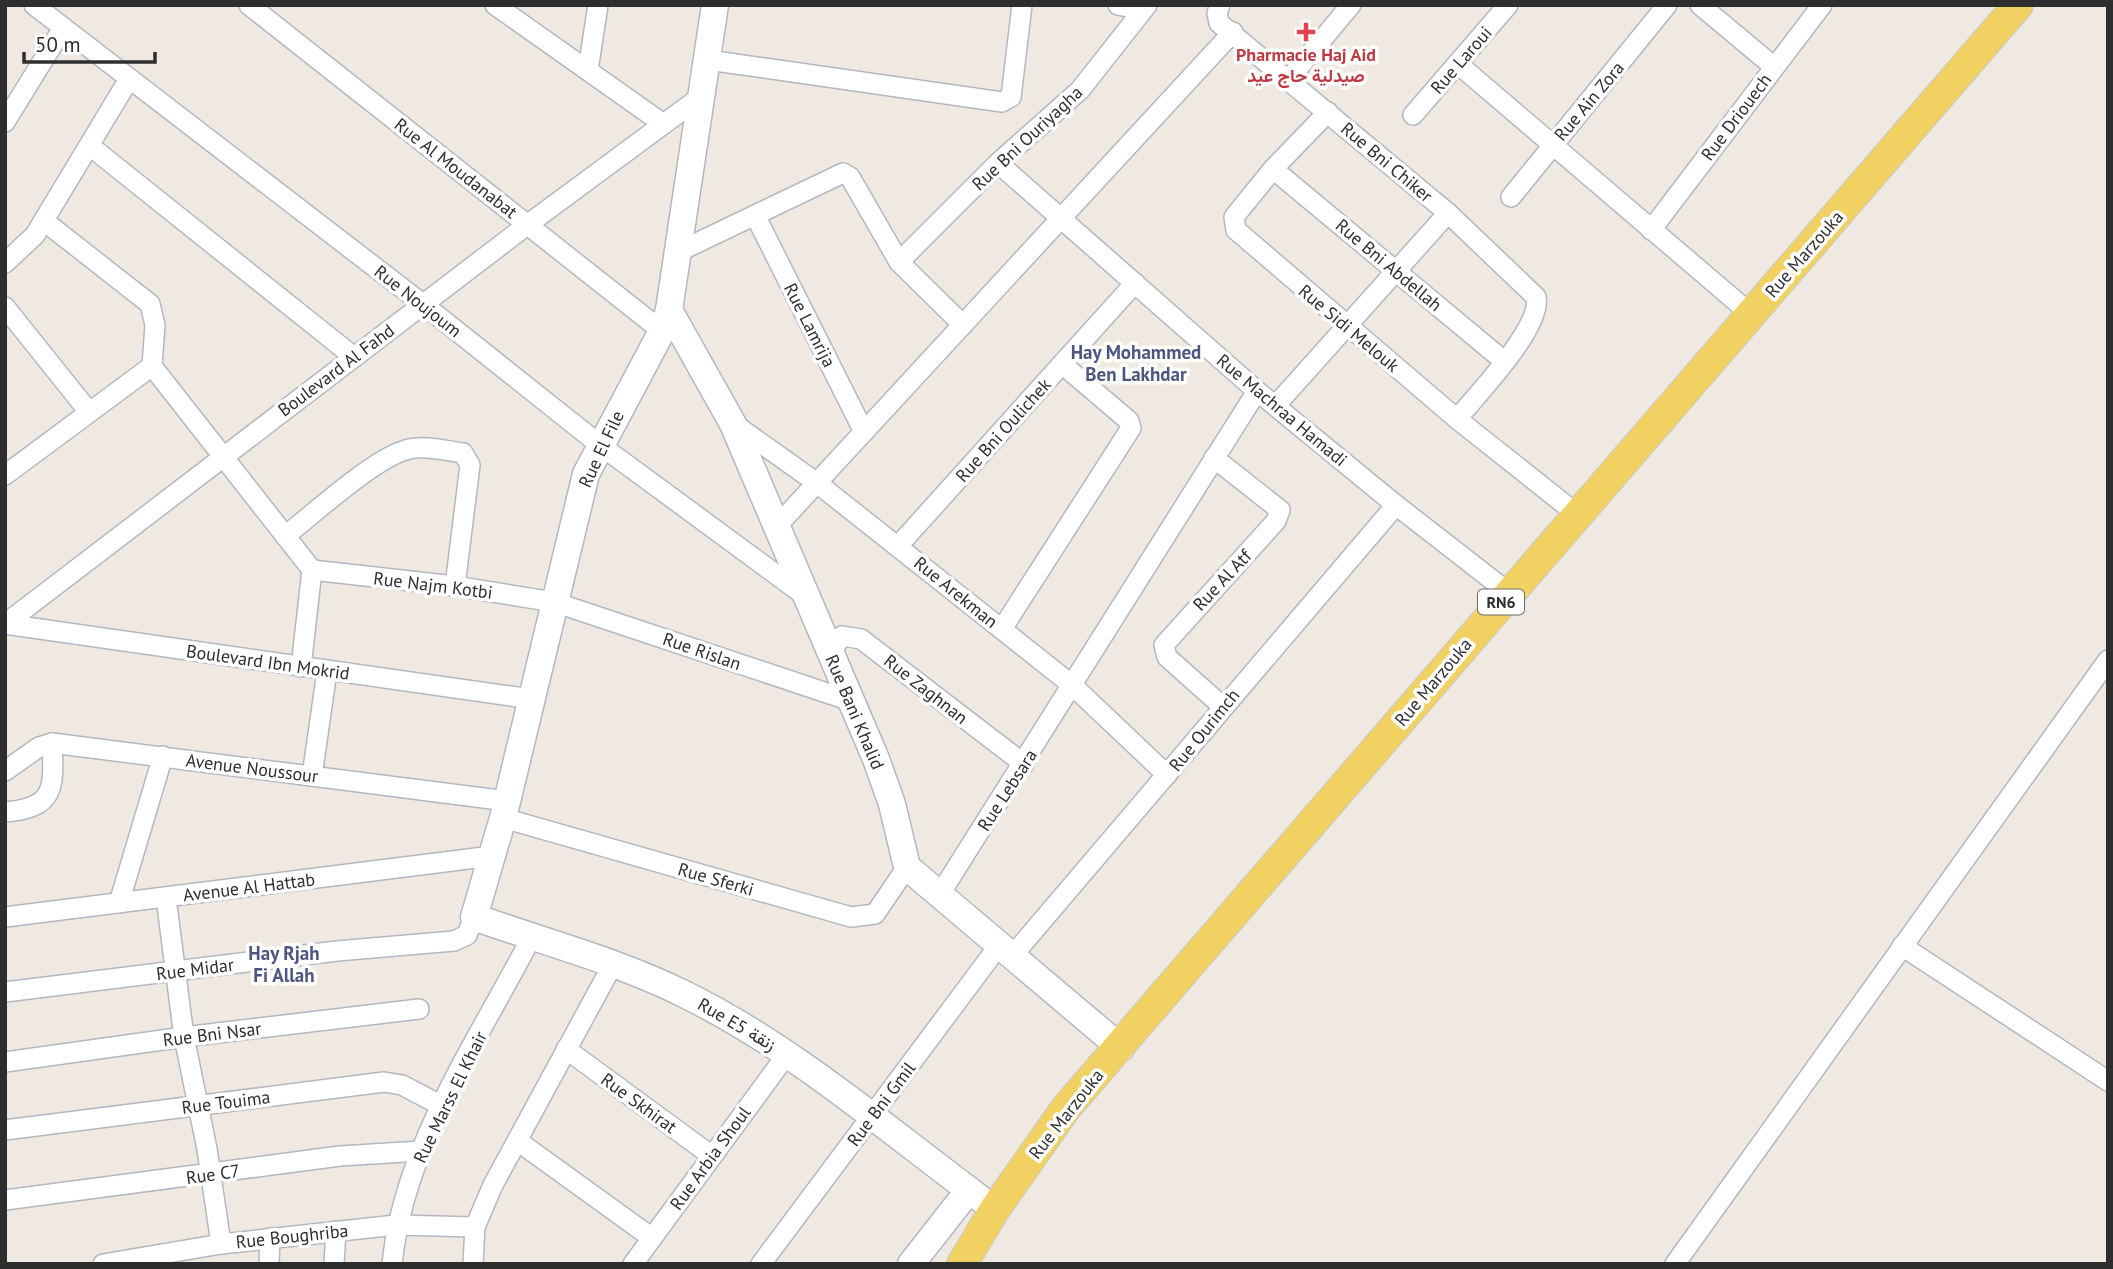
<svg xmlns="http://www.w3.org/2000/svg" width="2113" height="1269" font-family="'PT Sans',Vazirmatn,sans-serif">
<style>
.lines{fill:none;stroke-linecap:round;stroke-linejoin:round}
.street-casing{stroke:#b4b7c1;stroke-width:22}
.secondary-casing{stroke:#b4b7c1;stroke-width:29}
.primary-casing{stroke:#c9c9c9;stroke-width:32}
.street{stroke:#fff;stroke-width:19}
.secondary{stroke:#fff;stroke-width:26}
.primary{stroke:#f2d163;stroke-width:30}
.health-dot{fill:#e0444e;stroke:#fff;stroke-width:2.5}
.labels{text-anchor:middle;dominant-baseline:central;stroke-width:7;stroke-linejoin:round;paint-order:stroke}
.shield{fill:#fff;stroke:#6d6d6d;stroke-width:2}
.shield-label{font-size:16px;font-weight:bold;fill:#2e2e2e}
.health-label{font-size:18px;font-weight:bold;fill:#be3a42;stroke:#fff}
.street-label{font-size:18px;fill:#2e2e2e;stroke:#fff}
.neighbourhood-label{font-size:19px;font-weight:bold;fill:#4d5680;stroke:#fff}
</style>
<rect width="100%" height="100%" fill="#efe9e1"/>
<g class="lines">
<defs>
<g id="street">
<path d="M 34,5 L 424,305 L 600,445 L 804,595"/>
<path d="M 249,5 L 662,331"/>
<path d="M 495,5 L 662,123"/>
<path d="M 1118,5 L 1143,10"/>
<path d="M 1220,5 L 1217,13 L 1219,23 L 1448,213 L 1536,297 C 1543,326 1476,396 1457,419"/>
<path d="M 1700,5 L 1773,66"/>
<path d="M 708,60 L 1002,102 L 1011,97 L 1022,5"/>
<path d="M 1458,64 L 1752,315"/>
<path d="M 588,70 L 598,5"/>
<path d="M 1289,79 L 1351,5"/>
<path d="M 1328,112 L 1273,169 L 1234,217 L 1236,230 L 1457,419 L 1578,515"/>
<path d="M 1413,115 L 1508,5"/>
<path d="M 5,122 L 63,28"/>
<path d="M 90,146 L 354,357"/>
<path d="M 998,163 L 1257,391 L 1396,505 L 1509,593"/>
<path d="M 1273,169 L 1504,361"/>
<path d="M 1511,197 L 1667,5"/>
<path d="M 756,217 L 864,432"/>
<path d="M 1651,230 L 1822,5"/>
<path d="M 680,251 L 843,173 L 850,177 L 899,262 L 963,325"/>
<path d="M 899,262 L 998,163 L 1080,90 L 1147,5"/>
<path d="M 5,263 L 35,235 L 129,79"/>
<path d="M 5,307 L 89,412"/>
<path d="M 152,366 L 312,570 L 301,667"/>
<path d="M 1276,405 L 1448,213"/>
<path d="M 734,424 L 817,483 L 1072,685 L 1167,775"/>
<path d="M 1214,458 L 1280,510 L 1276,521 L 1164,645 L 1167,657 L 1222,706"/>
<path d="M 5,475 L 152,366 L 155,325 L 150,304 L 44,221"/>
<path d="M 776,527 L 1233,32"/>
<path d="M 285,536 C 315,513 375,457 409,449 C 425,445 447,451 463,453 L 470,465 L 455,586"/>
<path d="M 898,546 L 1135,283"/>
<path d="M 312,570 L 455,586 L 554,602 L 851,701"/>
<path d="M 5,624 L 527,225 L 703,95"/>
<path d="M 5,624 L 531,699"/>
<path d="M 1002,629 L 1131,428 L 1129,421 L 1062,364"/>
<path d="M 830,653 L 842,636 L 861,639 L 1024,764"/>
<path d="M 5,771 L 39,747 L 52,743 L 507,801"/>
<path d="M 312,776 L 327,671"/>
<path d="M 5,812 C 56,808 54,787 52,743"/>
<path d="M 503,818 L 851,917 L 875,914 L 907,867"/>
<path d="M 940,894 L 1257,391"/>
<path d="M 166,898 L 184,1037 L 207,1149 L 221,1244"/>
<path d="M 119,903 L 163,756"/>
<path d="M 5,917 L 492,856"/>
<path d="M 1902,946 L 2108,1081"/>
<path d="M 1013,955 L 1396,505"/>
<path d="M 5,992 L 337,951 L 454,941 L 467,935 L 474,917"/>
<path d="M 566,1049 L 712,1156"/>
<path d="M 5,1062 L 184,1037 L 419,1009"/>
<path d="M 5,1130 L 384,1082 L 402,1085 L 442,1106"/>
<path d="M 519,1142 L 652,1238"/>
<path d="M 5,1200 L 340,1156 L 421,1151"/>
<path d="M 103,1264 L 221,1244 L 396,1225 L 475,1227"/>
<path d="M 269,1264 L 270,1238"/>
<path d="M 334,1264 L 336,1231"/>
<path d="M 392,1264 C 404,1145 478,1041 531,938"/>
<path d="M 473,1264 L 475,1227 L 493,1185 L 613,964"/>
<path d="M 633,1264 L 788,1053"/>
<path d="M 761,1264 L 1000,944"/>
<path d="M 1675,1264 L 2108,660"/>
</g>
<g id="secondary">
<path d="M 715,5 L 669,310 L 662,331 L 586,474 L 503,818 L 474,917 C 544,942 618,961 684,994 C 788,1045 877,1121 969,1190"/>
<path d="M 669,310 L 733,424 L 876,759 L 892,804 L 907,867 L 1121,1048"/>
<path d="M 911,1264 L 969,1190 L 982,1200"/>
</g>
<path id="primary" d="M 962,1264 L 995,1209 L 1066,1108 L 2018,5"/>
</defs>
<!-- street casing -->
<use href="#street" class="street-casing"/>
<!-- secondary casing -->
<use href="#secondary" class="secondary-casing"/>
<!-- primary casing -->
<use href="#primary" class="primary-casing"/>
<!-- street -->
<use href="#street" class="street"/>
<!-- secondary -->
<use href="#secondary" class="secondary"/>
<!-- primary -->
<use href="#primary" class="primary"/>
</g>
<!-- markers -->
<path class="health-dot" d="M1302.5 21.5h7v7h7v7h-7v7h-7v-7h-7v-7h7z"/>
<g class="labels">
<!-- shield labels -->
<rect class="shield" x="1478" y="589.5" width="46" height="25" rx="5"/>
<g class="shield-label">
<text x="1501" y="602">RN6</text>
</g>
<!-- health labels -->
<g class="health-label">
<text x="1306" y="54">Pharmacie Haj Aid<tspan x="1306" dy="21">صيدلية حاج عيد</tspan></text>
</g>
<!-- street labels -->
<g class="street-label">
<text transform="translate(1461 60) rotate(-49)">Rue Laroui</text>
<text transform="translate(1589 101) rotate(-50)">Rue Ain Zora</text>
<text transform="translate(1736 117) rotate(-53)">Rue Driouech</text>
<text transform="translate(1027 138) rotate(-43)">Rue Bni Ouriyagha</text>
<text transform="translate(1387 162) rotate(40)">Rue Bni Chiker</text>
<text transform="translate(456 168) rotate(38)">Rue Al Moudanabat</text>
<text transform="translate(1804 254) rotate(-49)">Rue Marzouka</text>
<text transform="translate(1389 265) rotate(40)">Rue Bni Abdellah</text>
<text transform="translate(418 301) rotate(38)">Rue Noujoum</text>
<text transform="translate(810 325) rotate(63)">Rue Lamrija</text>
<text transform="translate(1349 328) rotate(40)">Rue Sidi Melouk</text>
<text transform="translate(336 370) rotate(-37)">Boulevard Al Fahd</text>
<text transform="translate(1282 410) rotate(40)">Rue Machraa Hamadi</text>
<text transform="translate(1003 430) rotate(-48)">Rue Bni Oulichek</text>
<text transform="translate(601 449) rotate(-65)">Rue El File</text>
<text transform="translate(1222 580) rotate(-47)">Rue Al Atf</text>
<text transform="translate(433 585) rotate(7)">Rue Najm Kotbi</text>
<text transform="translate(956 592) rotate(39)">Rue Arekman</text>
<text transform="translate(702 651) rotate(19)">Rue Rislan</text>
<text transform="translate(268 662) rotate(8)">Boulevard Ibn Mokrid</text>
<text transform="translate(1433 682) rotate(-50)">Rue Marzouka</text>
<text transform="translate(926 689) rotate(38)">Rue Zaghnan</text>
<text transform="translate(855 712) rotate(67)">Rue Bani Khalid</text>
<text transform="translate(1204 730) rotate(-51)">Rue Ourimch</text>
<text transform="translate(252 768) rotate(7)">Avenue Noussour</text>
<text transform="translate(1007 790) rotate(-57)">Rue Lebsara</text>
<text transform="translate(716 879) rotate(16)">Rue Sferki</text>
<text transform="translate(249 887) rotate(-7)">Avenue Al Hattab</text>
<text transform="translate(195 969) rotate(-7)">Rue Midar</text>
<text transform="translate(737 1024) rotate(30)">Rue E5 زنقة</text>
<text transform="translate(212 1034) rotate(-7)">Rue Bni Nsar</text>
<text transform="translate(450 1097) rotate(-64)">Rue Marss El Khair</text>
<text transform="translate(226 1102) rotate(-7)">Rue Touima</text>
<text transform="translate(639 1103) rotate(36)">Rue Skhirat</text>
<text transform="translate(881 1104) rotate(-53)">Rue Bni Gmil</text>
<text transform="translate(1066 1114) rotate(-52)">Rue Marzouka</text>
<text transform="translate(710 1158) rotate(-54)">Rue Arbia Shoul</text>
<text transform="translate(213 1174) rotate(-8)">Rue C7</text>
<text transform="translate(292 1236) rotate(-6)">Rue Boughriba</text>
</g>
<!-- neighbourhood labels -->
<g class="neighbourhood-label">
<text x="1136" y="352">Hay Mohammed<tspan x="1136" dy="22">Ben Lakhdar</tspan></text>
<text x="284" y="953">Hay Rjah<tspan x="284" dy="22">Fi Allah</tspan></text>
</g>
</g>
<!-- border -->
<rect width="2113" height="1269" fill="none" stroke="#2e2e2e" stroke-width="14"/>
<!-- scale -->
<path d="M24 52v10h131v-10" fill="none" stroke="#2e2e2e" stroke-width="3.5"/>
<text x="35" y="52" font-size="21" fill="#2e2e2e" stroke="#ffffff" stroke-width="5" paint-order="stroke">50 m</text>
</svg>
